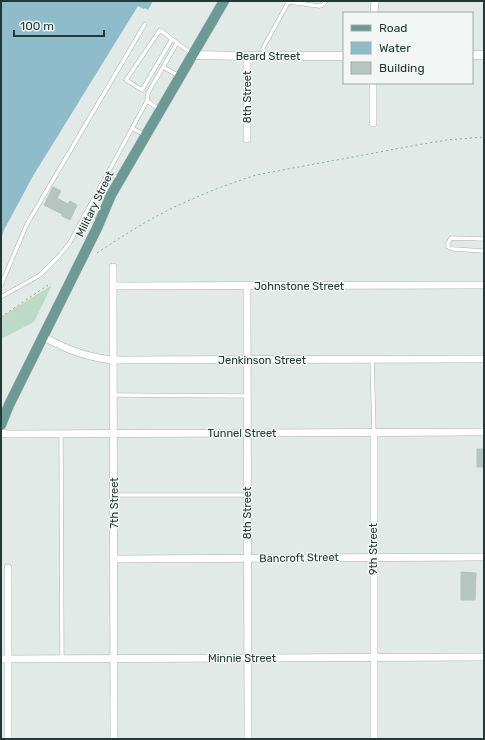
<svg xmlns="http://www.w3.org/2000/svg" width="485" height="740" font-family="Rubik,sans-serif">
<style>
.green{fill:#bdd9c7}
.water{fill:#8fbcca}
.building{fill:#b7c5c0;stroke:#b5c3be}
.lines{fill:none;stroke-linecap:round;stroke-linejoin:round}
.service-casing{stroke:#a5b1ae;stroke-width:4.5}
.minor-casing{stroke:#a5b1ae;stroke-width:8}
.tertiary-casing{stroke:#a5b1ae;stroke-width:9}
.primary-casing{stroke:#bdc4c2;stroke-width:11}
.path{stroke:#85aaa2;stroke-width:1;stroke-dasharray:2 3;stroke-linecap:butt}
.service{stroke:#fff;stroke-width:3.5}
.minor{stroke:#fff;stroke-width:7}
.tertiary{stroke:#fff;stroke-width:8}
.primary{stroke:#6b9b92;stroke-width:10}
.labels{text-anchor:middle;dominant-baseline:central;stroke-width:3;stroke-linejoin:round;paint-order:stroke}
.street-label{font-size:11px;fill:#243935;stroke:#f2f7f5}
</style>
<rect width="100%" height="100%" fill="#e2eae7"/>
<!-- green -->
<path class="green" d="M 52,285 L 34,322 L 1,339 L 1,317 Z"/>
<!-- water -->
<path class="water" d="M 1,1 L 153,1 L 148,10 L 145,8 L 144,9 L 138,6 L 33,176 L 4,230 L 1,240 Z"/>
<!-- building -->
<g class="building">
<path d="M 53,187 L 61,191 L 57,198 L 68,204 L 70,201 L 77,205 L 70,220 L 62,216 L 62,214 L 44,205 Z"/>
<rect x="477" y="449" width="7" height="18"/>
<path d="M 461,572 L 476,573 L 475,600 L 461,600 Z"/>
</g>
<g class="lines">
<defs>
<g id="service">
<path d="M 289,2 L 319,6 L 323,5 L 326,1"/>
<path d="M 172,39 L 142,90 L 126,80 L 160,30 L 192,54"/>
<path d="M 264,55 L 263,48 L 289,1"/>
<path d="M 163,67 L 179,76"/>
<path d="M 147,101 L 148,93 L 177,43"/>
<path d="M 132,128 L 145,135"/>
<path d="M 107,173 L 119,178"/>
<path d="M 84,215 L 98,222"/>
<path d="M 484,239 L 451,238 L 448,243 L 448,247 L 453,249 L 484,251"/>
<path d="M 1,285 L 27,224 L 145,24"/>
<path d="M 1,297 L 40,275 L 58,257 L 69,244 L 147,101 L 159,109"/>
<path d="M 372,359 L 374,432"/>
<path d="M 114,395 L 247,396"/>
<path d="M 61,434 L 62,659"/>
<path d="M 114,495 L 247,495"/>
</g>
<g id="minor">
<path d="M 374,13 L 375,1"/>
<path d="M 247,56 L 247,139"/>
<path d="M 373,123 L 373,83"/>
<path d="M 113,267 L 114,739"/>
<path d="M 114,286 L 484,285"/>
<path d="M 247,286 L 248,739"/>
<path d="M 44,337 C 65,349 89,358 114,360 L 484,359"/>
<path d="M 1,433 L 8,434 L 484,432"/>
<path d="M 374,434 L 374,739"/>
<path d="M 114,559 L 484,557"/>
<path d="M 1,659 L 484,657"/>
<path d="M 8,739 L 8,568"/>
</g>
<g id="tertiary">
<path d="M 193,55 L 247,56 L 344,56"/>
<path d="M 472,55 L 484,55"/>
</g>
<path id="primary" d="M 1,425 L 9,405 L 97,228 L 111,195 L 224,1"/>
</defs>
<!-- service casing -->
<use href="#service" class="service-casing"/>
<!-- minor casing -->
<use href="#minor" class="minor-casing"/>
<!-- tertiary casing -->
<use href="#tertiary" class="tertiary-casing"/>
<!-- primary casing -->
<use href="#primary" class="primary-casing"/>
<!-- path -->
<g class="path">
<path d="M 97,253 C 117,240 136,227 157,216 C 189,199 222,186 256,175 L 417,145 L 447,140 L 484,137"/>
<path d="M 1,317 L 51,283"/>
</g>
<!-- service -->
<use href="#service" class="service"/>
<!-- minor -->
<use href="#minor" class="minor"/>
<!-- tertiary -->
<use href="#tertiary" class="tertiary"/>
<!-- primary -->
<use href="#primary" class="primary"/>
</g>
<g class="labels">
<!-- street labels -->
<g class="street-label">
<text x="268" y="56">Beard Street</text>
<text transform="translate(247 97) rotate(-90)">8th Street</text>
<text transform="translate(95 204) rotate(-64)">Military Street</text>
<text x="299" y="286">Johnstone Street</text>
<text x="262" y="360">Jenkinson Street</text>
<text x="242" y="433">Tunnel Street</text>
<text transform="translate(114 503) rotate(-90)">7th Street</text>
<text transform="translate(247 513) rotate(-90)">8th Street</text>
<text transform="translate(373 549) rotate(-90)">9th Street</text>
<text transform="translate(299 558) rotate(-1)">Bancroft Street</text>
<text x="242" y="658">Minnie Street</text>
</g>
</g>
<!-- border -->
<rect width="485" height="740" fill="none" stroke="#243935" stroke-width="4"/>
<!-- legend -->
<rect x="343" y="12" width="130" height="72" fill="#f2f7f5" stroke="#a0aba8"/>
<rect x="351" y="25" width="20" height="6" fill="#6b9b92" stroke="#a0aba8"/>
<text x="379" y="32" font-size="12" fill="#243935">Road</text>
<rect x="351" y="42" width="20" height="12" fill="#8fbcca" stroke="#a0aba8"/>
<text x="379" y="52" font-size="12" fill="#243935">Water</text>
<rect x="351" y="62" width="20" height="12" fill="#b7c5c0" stroke="#a0aba8"/>
<text x="379" y="72" font-size="12" fill="#243935">Building</text>
<!-- scale -->
<path d="M14 30v6h90v-6" fill="none" stroke="#243935" stroke-width="2"/>
<text x="20" y="30" font-size="12" fill="#243935" stroke="#f2f7f5" stroke-width="3" paint-order="stroke">100 m</text>
</svg>
